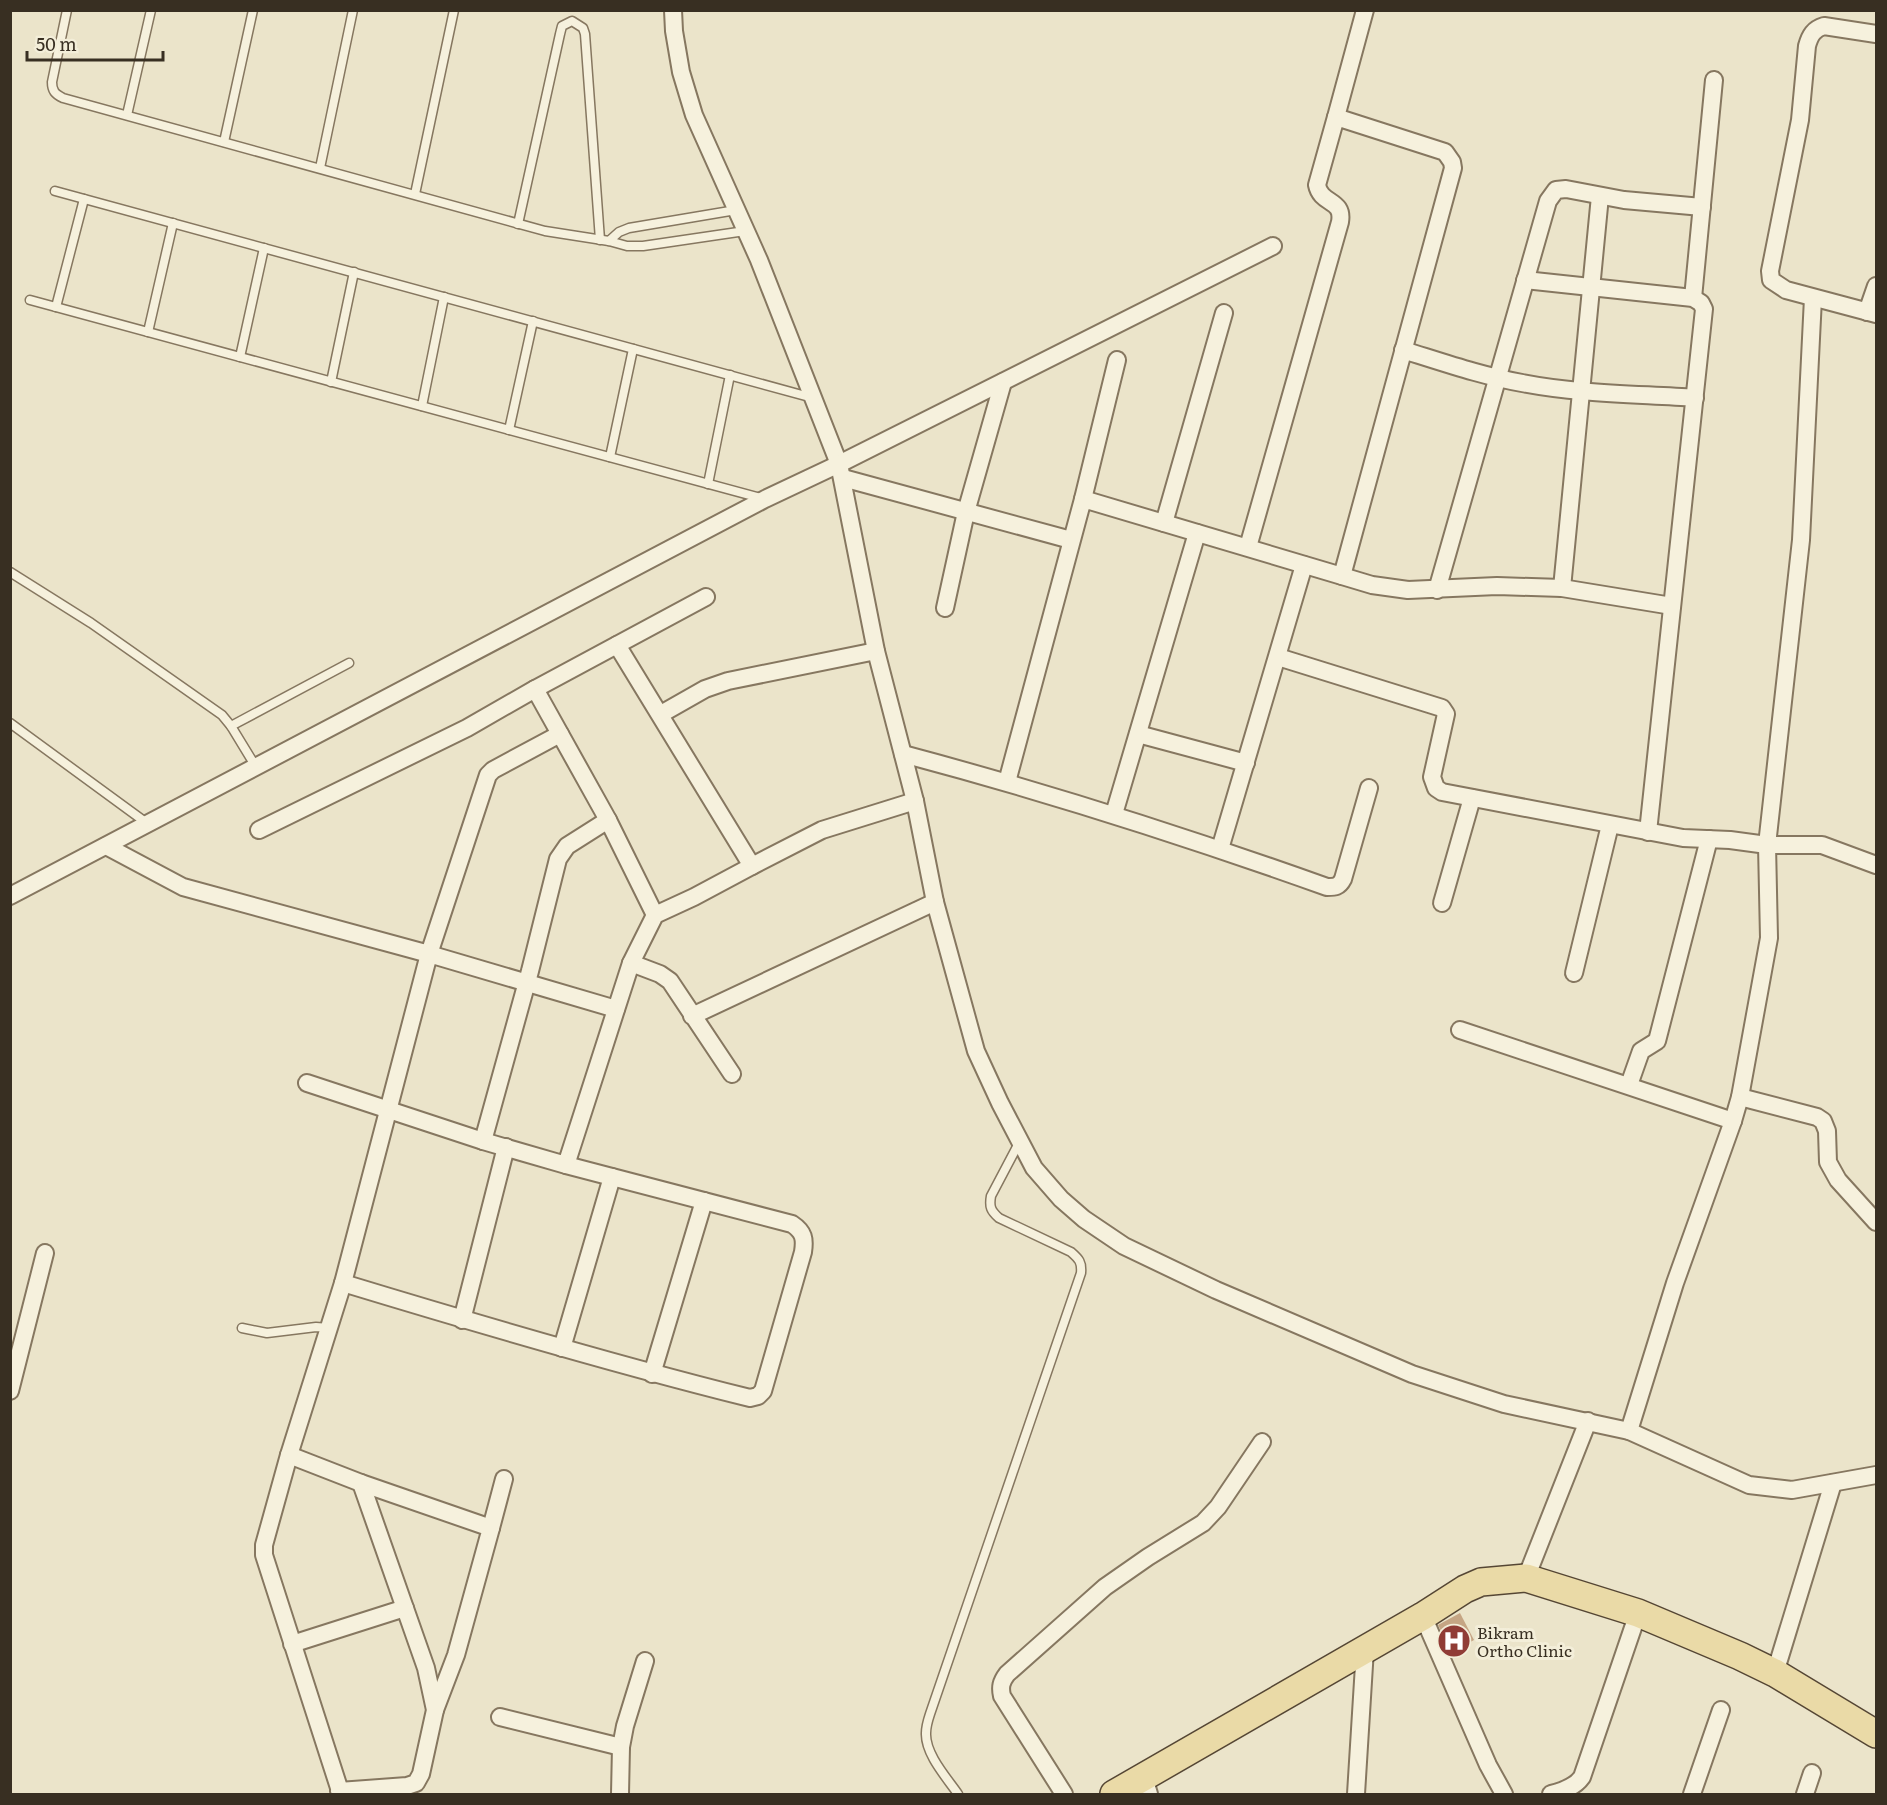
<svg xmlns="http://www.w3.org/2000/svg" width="1887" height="1805" font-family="Literata,serif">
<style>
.building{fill:#c5a584}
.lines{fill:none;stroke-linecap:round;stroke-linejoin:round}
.service-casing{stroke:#867760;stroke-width:11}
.minor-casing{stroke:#867760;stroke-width:20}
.primary-casing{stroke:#554634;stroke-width:30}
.service{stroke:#f6f1dd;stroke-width:8}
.minor{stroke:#f6f1dd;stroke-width:16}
.primary{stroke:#eadaa7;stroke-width:27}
.labels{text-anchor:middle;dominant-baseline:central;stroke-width:6;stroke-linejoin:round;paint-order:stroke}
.poi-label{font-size:16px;fill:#382f22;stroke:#f3eed9;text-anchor:start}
</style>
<rect width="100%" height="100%" fill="#ebe4ca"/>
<!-- building -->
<path class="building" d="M 1460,1613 L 1474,1640 L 1452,1652 L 1438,1625 Z"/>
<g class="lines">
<defs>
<g id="service">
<path d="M 67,10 L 52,82 C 52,91 55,94 63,98 L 545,231 L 609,241 L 627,246 L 643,246 L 745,231"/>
<path d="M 127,115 L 151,10"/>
<path d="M 224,142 L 253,10"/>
<path d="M 320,168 L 353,10"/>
<path d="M 55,191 L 813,398"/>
<path d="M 415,194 L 454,10"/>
<path d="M 518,224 L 560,34 L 562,26 L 572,21 L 583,28 L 585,34 L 600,240"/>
<path d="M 609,241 L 619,232 L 629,228 L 736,210"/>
<path d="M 30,300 L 764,499"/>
<path d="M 56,307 L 84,199"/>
<path d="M 148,332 L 173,223"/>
<path d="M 240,357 L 264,248"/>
<path d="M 331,382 L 354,272"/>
<path d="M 422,406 L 444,297"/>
<path d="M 509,430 L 533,321"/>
<path d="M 610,457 L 633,349"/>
<path d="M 708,484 L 730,375"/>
<path d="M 10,572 L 91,623 L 222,715 L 231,726 L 256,767"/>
<path d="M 10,723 L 148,824"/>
<path d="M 231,726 L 349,663"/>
<path d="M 242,1328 L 267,1333 L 316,1327 L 329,1328"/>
<path d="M 958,1794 C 947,1778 925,1754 926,1733 C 926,1727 928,1720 930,1714 L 1081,1273 C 1082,1262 1079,1259 1071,1252 L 999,1218 C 991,1211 989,1207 991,1196 L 1020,1141"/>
</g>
<g id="minor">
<path d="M 673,10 L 674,31 L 681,72 L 694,115 L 759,260 L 839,464 L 876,651 L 915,801 L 935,902 L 976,1051 L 1000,1103 L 1034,1168 L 1061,1199 L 1084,1219 L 1124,1246 L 1216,1290 L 1412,1374 L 1504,1404 L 1629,1431 L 1749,1485 L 1792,1490 L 1876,1475"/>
<path d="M 1876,34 L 1824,26 C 1814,29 1810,35 1807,46 L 1800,120 L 1770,271 L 1771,280 L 1786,290 L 1876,314"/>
<path d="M 1336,117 L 1365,10"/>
<path d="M 1525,280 L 1693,298 L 1701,303 L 1704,309 L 1648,832"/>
<path d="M 1693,298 L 1714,80"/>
<path d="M 1867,312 L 1876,286"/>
<path d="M 1403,350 C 1442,362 1482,376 1522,383 C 1578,394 1638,394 1695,398"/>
<path d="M 843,478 L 1071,540"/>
<path d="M 1083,499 L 1117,360"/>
<path d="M 1164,523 L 1224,313"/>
<path d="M 1342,576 L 1372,585 L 1408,590 L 1497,586 L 1562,588 L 1672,606"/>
<path d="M 1562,588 L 1600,196"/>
<path d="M 1437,590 L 1548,201 L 1556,190 L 1566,189 L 1624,200 L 1702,207"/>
<path d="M 945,608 L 966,512 L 1003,382"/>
<path d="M 1278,657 L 1442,708 L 1446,714 L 1432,777 L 1436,788 L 1442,792 L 1683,838 L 1730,840 L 1767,845 L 1822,845 L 1876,865"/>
<path d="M 535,689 L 608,820 L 655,915"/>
<path d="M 661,714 L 705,689 L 728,681 L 876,651"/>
<path d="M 1138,734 L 1246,763"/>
<path d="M 903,754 C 1046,792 1187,837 1327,887 C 1335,887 1339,887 1343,879 L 1369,788"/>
<path d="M 1007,782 L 1083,499 L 1342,576 L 1453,168 L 1452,162 L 1445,152 L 1336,117 L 1317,185 C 1321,205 1344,199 1340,222 L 1248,547"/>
<path d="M 1114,814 L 1197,533"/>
<path d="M 259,830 L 467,728 L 535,689 L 706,597"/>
<path d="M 106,846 L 183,887 L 429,954 L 488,775 L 493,770 L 560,734"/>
<path d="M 1220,849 L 1304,565"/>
<path d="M 752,866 L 822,830 L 915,801"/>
<path d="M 10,896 L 765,499 L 839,464 L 1273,246"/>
<path d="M 1442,903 L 1472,798"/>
<path d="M 631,963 L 660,974 L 670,981 L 732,1074"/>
<path d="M 1574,973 L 1610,825"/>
<path d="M 692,1016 L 935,902"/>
<path d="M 1460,1030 L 1733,1121"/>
<path d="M 307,1083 L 483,1141 L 566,1165 L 631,963 L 655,915 L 694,897 L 752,866 L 617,645"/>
<path d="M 1629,1085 L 1641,1051 L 1657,1041 L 1709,839"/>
<path d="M 1740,1097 L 1817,1117 L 1823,1121 L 1827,1131 L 1828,1162 L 1838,1180 L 1876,1222"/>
<path d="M 483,1141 L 530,971 L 558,859 L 567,846 L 608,820"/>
<path d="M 343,1283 C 478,1324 613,1364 750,1398 L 758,1396 L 763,1391 L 803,1252 C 805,1239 804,1232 792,1224 L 566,1165"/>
<path d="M 462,1320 L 506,1147"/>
<path d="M 562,1348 L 612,1177"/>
<path d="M 652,1374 L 704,1201"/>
<path d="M 10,1391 L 45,1253"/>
<path d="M 1629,1431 L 1675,1283 L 1733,1121 L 1740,1097 L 1769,938 L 1767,845 L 1801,540 L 1813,298"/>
<path d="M 289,1455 L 361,1483 L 491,1528 L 456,1655 L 435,1710"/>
<path d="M 491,1528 L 504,1479"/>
<path d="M 1526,1578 L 1588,1421"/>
<path d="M 1423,1616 L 1488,1765 L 1504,1794"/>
<path d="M 292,1644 L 405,1608"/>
<path d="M 1775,1673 L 1833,1483"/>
<path d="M 500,1717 L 621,1747"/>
<path d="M 1144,1777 L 1149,1794"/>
<path d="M 339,1791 L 407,1786 L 416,1783 L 421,1774 L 435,1710 L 426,1668 L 361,1483"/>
<path d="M 341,1794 L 264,1555 L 264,1545 L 289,1455 L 343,1283 L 429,954 L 616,1009"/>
<path d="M 620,1794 L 621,1747 L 625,1726 L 645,1661"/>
<path d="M 1064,1794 L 1002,1696 C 1000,1687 1001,1682 1007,1674 L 1105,1587 L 1148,1557 L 1203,1523 L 1218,1507 L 1262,1442"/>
<path d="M 1356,1794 L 1365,1649"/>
<path d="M 1551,1794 C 1563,1791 1575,1787 1582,1777 L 1638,1613"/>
<path d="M 1692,1794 L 1721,1710"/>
<path d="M 1805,1794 L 1812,1773"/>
</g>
<path id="primary" d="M 1114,1794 L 1423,1616 L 1465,1589 L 1481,1582 L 1526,1578 L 1638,1613 L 1740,1656 L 1775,1673 L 1876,1734"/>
</defs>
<!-- service casing -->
<use href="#service" class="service-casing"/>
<!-- minor casing -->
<use href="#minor" class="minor-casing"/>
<!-- primary casing -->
<use href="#primary" class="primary-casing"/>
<!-- service -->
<use href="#service" class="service"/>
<!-- minor -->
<use href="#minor" class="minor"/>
<!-- primary -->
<use href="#primary" class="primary"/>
</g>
<!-- icons -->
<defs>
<symbol id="hospital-disc" viewBox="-11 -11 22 22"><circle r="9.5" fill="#903c36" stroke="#f3eed9"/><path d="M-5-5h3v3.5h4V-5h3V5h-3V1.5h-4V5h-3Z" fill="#fff"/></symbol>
</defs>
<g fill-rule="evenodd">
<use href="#hospital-disc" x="1435" y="1622" width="38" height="38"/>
</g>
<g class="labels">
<!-- poi labels -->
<g class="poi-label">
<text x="1477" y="1632">Bikram<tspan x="1477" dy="18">Ortho Clinic</tspan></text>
</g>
</g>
<!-- border -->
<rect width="1887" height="1805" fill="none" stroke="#382f22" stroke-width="24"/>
<!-- scale -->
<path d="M27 51v9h136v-9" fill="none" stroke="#382f22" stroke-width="3"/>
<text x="36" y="51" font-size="18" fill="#382f22" stroke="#f3eed9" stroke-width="4.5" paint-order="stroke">50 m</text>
</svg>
